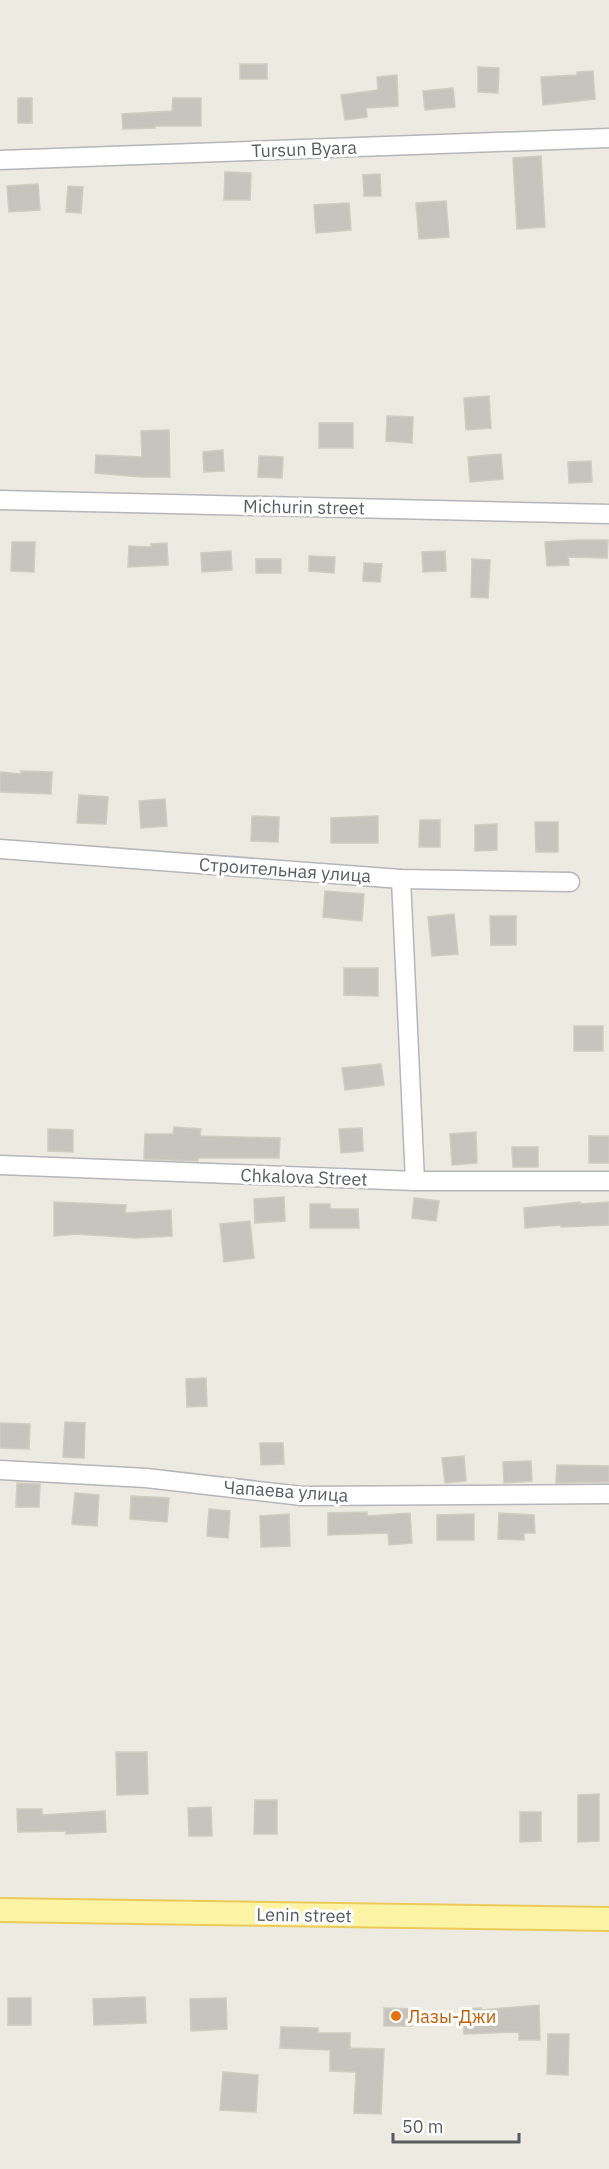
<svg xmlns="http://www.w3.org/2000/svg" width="609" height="2169" font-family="'IBM Plex Sans',sans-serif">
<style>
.building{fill:#c7c4be;stroke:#d0ccbf;stroke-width:1.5}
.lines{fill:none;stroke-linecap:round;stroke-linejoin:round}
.minor-casing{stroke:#b3b6bb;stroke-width:21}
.major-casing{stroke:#ecca59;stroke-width:26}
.minor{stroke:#fff;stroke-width:18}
.major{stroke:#fcf3a5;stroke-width:22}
.food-dot{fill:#e8710a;stroke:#fff;stroke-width:2}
.labels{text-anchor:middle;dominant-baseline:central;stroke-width:6;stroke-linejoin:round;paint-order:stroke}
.street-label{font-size:18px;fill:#595c61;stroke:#fff}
.food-label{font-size:18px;fill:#c56008;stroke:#fff;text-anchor:start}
</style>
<rect width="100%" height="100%" fill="#eceae1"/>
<!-- building -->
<g class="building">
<rect x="240" y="64" width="27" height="15"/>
<path d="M 478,67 L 499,68 L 498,93 L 478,92 Z"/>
<path d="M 593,71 L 595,99 L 543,105 L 541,77 L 577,75 L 577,72 Z"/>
<path d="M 397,75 L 398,106 L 366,108 L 367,117 L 345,120 L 341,95 L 378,90 L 377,77 Z"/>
<path d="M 453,88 L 455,107 L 425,110 L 423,91 Z"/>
<rect x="18" y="98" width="14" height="25"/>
<path d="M 173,98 L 201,98 L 201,126 L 155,126 L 155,128 L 123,129 L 122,114 L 172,111 Z"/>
<path d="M 541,156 L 545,227 L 517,229 L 513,158 Z"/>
<path d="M 225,172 L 251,173 L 250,200 L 224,200 Z"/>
<path d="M 380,174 L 381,196 L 364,196 L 363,175 Z"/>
<path d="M 38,184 L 40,210 L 9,212 L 7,186 Z"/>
<path d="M 68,186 L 83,187 L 81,213 L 66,212 Z"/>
<path d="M 446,201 L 449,237 L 419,239 L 416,203 Z"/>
<path d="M 349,203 L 351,230 L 316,233 L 314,205 Z"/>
<path d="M 489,396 L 491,428 L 466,430 L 464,398 Z"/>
<path d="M 387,416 L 413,417 L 412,443 L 386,441 Z"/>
<rect x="319" y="423" width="34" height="25"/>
<path d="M 169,430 L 170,477 L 142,477 L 95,473 L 96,455 L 142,457 L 141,431 Z"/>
<path d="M 223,450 L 224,471 L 204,472 L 203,452 Z"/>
<path d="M 501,454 L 503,479 L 470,482 L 468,457 Z"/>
<path d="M 259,456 L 283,457 L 282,478 L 258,477 Z"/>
<path d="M 591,461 L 592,482 L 569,483 L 568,462 Z"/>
<path d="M 578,540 L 608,540 L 607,558 L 568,557 L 569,565 L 547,566 L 545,542 Z"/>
<path d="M 12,542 L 35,542 L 34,572 L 11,571 Z"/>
<path d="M 167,543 L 168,565 L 128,567 L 129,546 L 151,547 L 151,544 Z"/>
<path d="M 231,551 L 232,570 L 202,572 L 201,553 Z"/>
<path d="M 445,551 L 446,571 L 423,572 L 422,552 Z"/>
<path d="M 309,556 L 335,557 L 334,573 L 309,571 Z"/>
<rect x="256" y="559" width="25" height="14"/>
<path d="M 472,559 L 490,560 L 488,598 L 471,597 Z"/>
<path d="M 364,563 L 382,564 L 380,582 L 363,581 Z"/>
<path d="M 21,771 L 52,772 L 51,794 L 0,792 L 0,772 L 21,774 Z"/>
<path d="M 79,795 L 108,797 L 106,824 L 77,823 Z"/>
<path d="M 165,799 L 167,826 L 141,828 L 139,801 Z"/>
<path d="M 252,816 L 279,817 L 278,842 L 251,841 Z"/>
<path d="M 378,816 L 378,843 L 331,843 L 331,818 Z"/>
<path d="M 420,820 L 440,820 L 440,847 L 419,847 Z"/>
<path d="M 535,822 L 558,822 L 558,852 L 536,852 Z"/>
<path d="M 497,824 L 497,850 L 475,851 L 475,825 Z"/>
<path d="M 325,891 L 364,894 L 362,921 L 323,917 Z"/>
<path d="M 454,914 L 458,954 L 432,956 L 428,917 Z"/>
<path d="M 490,916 L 516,916 L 516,945 L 491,945 Z"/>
<path d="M 344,968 L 378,968 L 378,996 L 344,995 Z"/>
<rect x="574" y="1026" width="29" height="25"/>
<path d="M 381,1064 L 384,1085 L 345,1090 L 342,1068 Z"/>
<path d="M 174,1127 L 201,1129 L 200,1136 L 280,1138 L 279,1158 L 198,1158 L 198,1161 L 144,1159 L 145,1134 L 173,1134 Z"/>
<path d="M 362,1128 L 363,1151 L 341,1153 L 339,1129 Z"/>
<path d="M 48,1129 L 73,1130 L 73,1152 L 48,1151 Z"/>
<path d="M 476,1132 L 477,1163 L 452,1165 L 450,1134 Z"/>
<rect x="589" y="1136" width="20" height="27"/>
<path d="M 512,1147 L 538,1147 L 538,1167 L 513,1167 Z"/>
<path d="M 284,1197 L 285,1221 L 255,1223 L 254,1199 Z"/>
<path d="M 414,1198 L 439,1201 L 436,1221 L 412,1218 Z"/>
<path d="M 54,1202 L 126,1205 L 125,1213 L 171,1210 L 172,1236 L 136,1238 L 77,1234 L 54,1236 Z"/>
<path d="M 580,1202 L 580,1204 L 609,1202 L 609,1225 L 561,1227 L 561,1225 L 525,1228 L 524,1208 Z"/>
<path d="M 310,1204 L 330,1204 L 330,1209 L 358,1209 L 359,1228 L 310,1228 Z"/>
<path d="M 250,1221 L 254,1258 L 224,1262 L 220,1224 Z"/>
<path d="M 206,1378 L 207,1406 L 187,1407 L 186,1379 Z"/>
<path d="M 65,1422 L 85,1423 L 84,1458 L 63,1457 Z"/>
<path d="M 0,1423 L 30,1424 L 29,1449 L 0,1448 Z"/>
<path d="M 260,1443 L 283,1443 L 284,1464 L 261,1465 Z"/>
<path d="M 464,1456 L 466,1481 L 445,1483 L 442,1458 Z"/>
<path d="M 531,1461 L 532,1481 L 504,1483 L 503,1462 Z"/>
<path d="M 557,1465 L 609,1466 L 609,1482 L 556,1483 Z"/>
<path d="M 17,1483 L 40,1484 L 39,1507 L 16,1507 Z"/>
<path d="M 75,1493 L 99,1495 L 97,1526 L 72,1524 Z"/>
<path d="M 131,1496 L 169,1498 L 167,1522 L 130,1519 Z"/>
<path d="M 209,1509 L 230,1511 L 228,1538 L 207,1536 Z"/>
<path d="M 367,1512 L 367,1516 L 410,1513 L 412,1543 L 389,1545 L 388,1533 L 328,1535 L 328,1513 Z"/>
<path d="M 499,1513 L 534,1515 L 535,1533 L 524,1533 L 524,1540 L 498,1539 Z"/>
<path d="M 289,1514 L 290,1546 L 261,1547 L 260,1516 Z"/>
<path d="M 474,1514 L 474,1540 L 437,1540 L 437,1515 Z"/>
<path d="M 116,1752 L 147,1752 L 148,1794 L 117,1795 Z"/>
<path d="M 599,1794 L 599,1841 L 578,1842 L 578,1795 Z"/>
<path d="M 255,1800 L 277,1800 L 277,1834 L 254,1834 Z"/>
<path d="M 211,1807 L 212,1836 L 189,1836 L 188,1808 Z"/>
<path d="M 17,1809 L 42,1809 L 42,1815 L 105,1811 L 106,1832 L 66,1834 L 66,1831 L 18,1832 Z"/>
<path d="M 520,1812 L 541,1812 L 541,1841 L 520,1842 Z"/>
<path d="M 145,1997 L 146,2023 L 94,2025 L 93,1999 Z"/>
<rect x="8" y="1998" width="23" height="27"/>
<path d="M 226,1998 L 227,2029 L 191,2031 L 190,1999 Z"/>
<path d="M 539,2005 L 540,2040 L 519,2040 L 519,2032 L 464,2034 L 462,2009 L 481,2008 L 482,2010 Z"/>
<path d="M 384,2008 L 412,2009 L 412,2026 L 384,2026 Z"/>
<path d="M 281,2027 L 318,2028 L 318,2033 L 350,2033 L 350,2048 L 384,2049 L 381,2114 L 354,2113 L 356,2072 L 330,2071 L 330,2050 L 280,2048 Z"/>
<path d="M 548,2034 L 569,2034 L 568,2075 L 547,2074 Z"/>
<path d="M 223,2072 L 258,2075 L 256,2112 L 220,2110 Z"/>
</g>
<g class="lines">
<defs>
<g id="minor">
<path d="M 0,160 L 609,138"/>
<path d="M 0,500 L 609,514"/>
<path d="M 0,849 L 401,879 L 570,882"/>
<path d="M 401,879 L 415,1181"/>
<path d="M 0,1165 L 415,1181 L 609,1181"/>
<path d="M 0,1470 L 146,1478 L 302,1496 L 609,1494"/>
</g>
<path id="major" d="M 0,1910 L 609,1919"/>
</defs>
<!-- minor casing -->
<use href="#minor" class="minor-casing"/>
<!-- major casing -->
<use href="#major" class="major-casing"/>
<!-- minor -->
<use href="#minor" class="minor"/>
<!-- major -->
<use href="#major" class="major"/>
</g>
<!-- markers -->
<circle class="food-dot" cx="396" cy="2016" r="6"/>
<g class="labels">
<!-- street labels -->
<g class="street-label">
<text transform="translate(304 149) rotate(-2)">Tursun Byara</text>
<text transform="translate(304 507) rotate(1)">Michurin street</text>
<text transform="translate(285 870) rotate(4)">Строительная улица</text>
<text transform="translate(304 1177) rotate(2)">Chkalova Street</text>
<text transform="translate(286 1491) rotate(4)">Чапаева улица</text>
<text transform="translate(304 1915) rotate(1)">Lenin street</text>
</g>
<!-- food labels -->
<g class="food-label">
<text x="408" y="2016">Лазы-Джи</text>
</g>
</g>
<!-- scale -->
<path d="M393 2133v9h126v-9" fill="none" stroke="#595c61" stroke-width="3"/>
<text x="402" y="2133" font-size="18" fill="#595c61" stroke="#ffffff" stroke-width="4.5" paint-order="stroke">50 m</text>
</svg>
